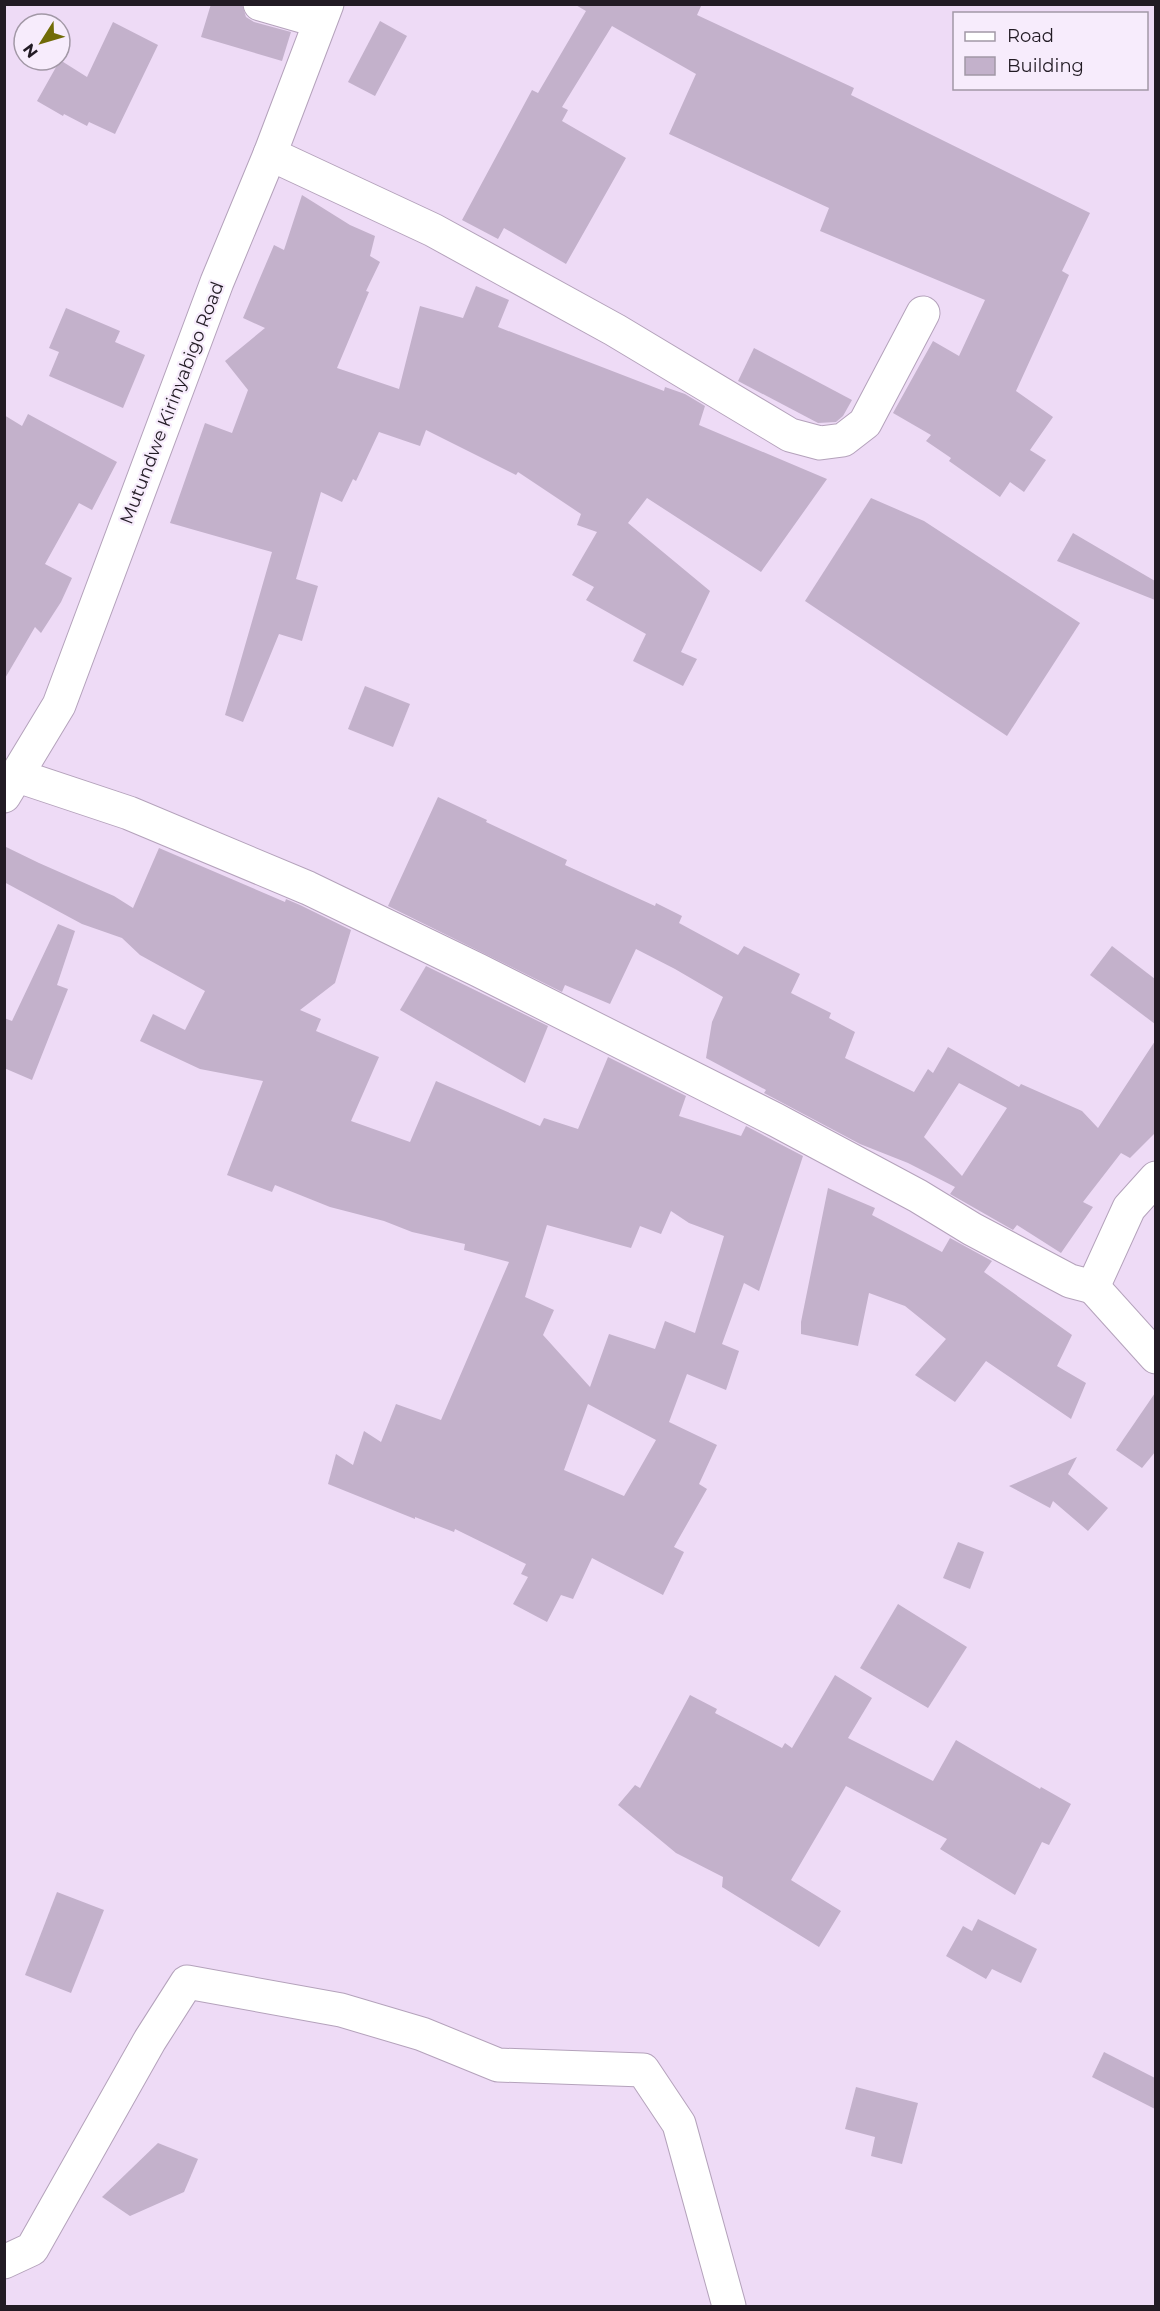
<svg xmlns="http://www.w3.org/2000/svg" width="1160" height="2311" font-family="Montserrat,sans-serif">
<style>
.building{fill:#c3b1cb;fill-rule:evenodd}
.lines{fill:none;stroke-linecap:round;stroke-linejoin:round}
.street-casing{stroke:#b4a2bb;stroke-width:35}
.street{stroke:#fff;stroke-width:33}
.labels{text-anchor:middle;dominant-baseline:central;stroke-width:4.5;stroke-linejoin:round;paint-order:stroke}
.street-label{font-size:18px;fill:#221b24;stroke:#f7ecfc}
</style>
<rect width="100%" height="100%" fill="#eedbf6"/>
<!-- building -->
<g class="building">
<path d="M 211,4 L 242,4 L 246,17 L 254,22 L 291,32 L 282,61 L 201,37 Z"/>
<path d="M 574,4 L 702,4 L 697,15 L 854,88 L 851,95 L 1090,213 L 1062,271 L 1069,275 L 1016,391 L 1053,417 L 1030,450 L 1046,460 L 1024,492 L 1010,482 L 1000,497 L 949,461 L 951,458 L 926,441 L 931,435 L 893,413 L 933,341 L 959,356 L 985,300 L 820,231 L 829,208 L 669,134 L 696,74 L 612,26 L 562,107 L 568,110 L 562,121 L 626,158 L 566,264 L 504,228 L 498,239 L 462,220 L 532,90 L 538,93 L 586,11 Z"/>
<path d="M 380,21 L 407,36 L 375,96 L 348,82 Z"/>
<path d="M 113,22 L 158,45 L 115,134 L 89,122 L 87,126 L 64,114 L 63,116 L 37,101 L 60,60 L 87,77 Z"/>
<path d="M 302,195 L 350,225 L 375,236 L 370,256 L 380,262 L 366,291 L 369,292 L 337,368 L 399,389 L 420,306 L 463,318 L 476,286 L 509,300 L 498,327 L 664,391 L 665,387 L 685,394 L 705,406 L 699,425 L 827,479 L 761,572 L 647,498 L 628,523 L 710,591 L 681,652 L 697,659 L 683,686 L 633,661 L 646,634 L 586,600 L 594,587 L 572,575 L 597,532 L 577,525 L 581,514 L 518,472 L 516,475 L 426,430 L 420,446 L 379,432 L 356,481 L 353,479 L 342,502 L 321,492 L 296,579 L 318,586 L 302,641 L 279,634 L 243,722 L 225,715 L 272,552 L 170,523 L 205,423 L 232,433 L 248,390 L 225,361 L 265,328 L 243,318 L 274,245 L 284,250 Z"/>
<path d="M 66,308 L 120,331 L 115,342 L 145,355 L 123,408 L 49,376 L 59,352 L 49,348 Z"/>
<path d="M 754,348 L 852,400 L 843,416 L 836,422 L 818,423 L 738,381 Z"/>
<path d="M 28,414 L 117,462 L 92,510 L 79,503 L 45,564 L 72,578 L 61,602 L 41,633 L 35,627 L 4,680 L 4,415 L 22,426 Z"/>
<path d="M 871,498 L 924,521 L 1080,623 L 1007,736 L 805,601 Z"/>
<path d="M 1073,533 L 1155,581 L 1155,600 L 1057,561 Z"/>
<path d="M 365,686 L 410,704 L 393,747 L 348,729 Z"/>
<path d="M 438,797 L 487,820 L 486,822 L 567,860 L 565,865 L 655,906 L 656,903 L 682,916 L 679,923 L 738,955 L 744,946 L 800,974 L 791,993 L 831,1013 L 829,1018 L 855,1032 L 845,1058 L 914,1092 L 928,1069 L 933,1073 L 948,1047 L 1019,1087 L 1021,1084 L 1082,1111 L 1098,1128 L 1155,1041 L 1155,1133 L 1130,1158 L 1121,1153 L 1083,1202 L 1093,1207 L 1061,1253 L 1017,1225 L 1013,1230 L 950,1194 L 955,1187 L 908,1163 L 860,1144 L 764,1093 L 766,1090 L 706,1058 L 712,1022 L 723,997 L 675,969 L 636,949 L 610,1004 L 565,985 L 562,992 L 388,906 ZM 959,1083 L 1007,1108 L 962,1176 L 924,1137 Z"/>
<path d="M 4,846 L 39,863 L 114,896 L 133,908 L 159,848 L 285,902 L 286,899 L 300,905 L 351,930 L 335,983 L 300,1010 L 321,1019 L 316,1031 L 379,1057 L 351,1121 L 410,1142 L 436,1081 L 540,1126 L 544,1118 L 578,1129 L 608,1057 L 686,1096 L 679,1116 L 741,1136 L 746,1126 L 803,1156 L 759,1291 L 744,1283 L 722,1344 L 739,1351 L 726,1390 L 687,1374 L 669,1422 L 717,1445 L 699,1484 L 707,1489 L 674,1547 L 684,1552 L 663,1595 L 592,1558 L 573,1599 L 561,1595 L 547,1622 L 513,1604 L 528,1577 L 521,1574 L 526,1564 L 455,1529 L 454,1532 L 415,1517 L 415,1519 L 328,1484 L 336,1454 L 353,1465 L 364,1431 L 381,1442 L 396,1404 L 441,1420 L 509,1262 L 464,1250 L 465,1244 L 412,1232 L 384,1221 L 330,1207 L 275,1185 L 272,1192 L 227,1175 L 263,1081 L 200,1069 L 140,1041 L 153,1014 L 185,1030 L 205,991 L 140,955 L 122,938 L 82,924 L 4,882 ZM 671,1211 L 689,1223 L 724,1236 L 695,1333 L 665,1321 L 655,1349 L 609,1334 L 590,1387 L 543,1335 L 554,1310 L 525,1297 L 547,1225 L 631,1248 L 640,1226 L 661,1234 ZM 588,1404 L 656,1440 L 624,1496 L 564,1470 Z"/>
<path d="M 58,924 L 75,931 L 57,985 L 68,989 L 32,1080 L 4,1068 L 4,1018 L 12,1021 Z"/>
<path d="M 1112,946 L 1155,979 L 1155,1024 L 1090,975 Z"/>
<path d="M 426,966 L 548,1026 L 525,1083 L 400,1010 Z"/>
<path d="M 828,1188 L 875,1208 L 872,1215 L 942,1252 L 950,1238 L 992,1261 L 984,1272 L 1072,1335 L 1057,1366 L 1086,1383 L 1071,1419 L 986,1361 L 955,1402 L 915,1375 L 946,1339 L 905,1306 L 869,1293 L 858,1346 L 801,1334 L 801,1322 Z"/>
<path d="M 1155,1393 L 1155,1452 L 1142,1468 L 1116,1450 Z"/>
<path d="M 1077,1457 L 1068,1474 L 1108,1508 L 1088,1531 L 1053,1501 L 1050,1508 L 1009,1486 Z"/>
<path d="M 958,1542 L 984,1552 L 970,1589 L 943,1578 Z"/>
<path d="M 898,1604 L 967,1647 L 928,1708 L 860,1668 Z"/>
<path d="M 835,1675 L 872,1698 L 848,1738 L 933,1781 L 956,1740 L 1040,1789 L 1041,1787 L 1071,1804 L 1049,1845 L 1042,1842 L 1015,1895 L 940,1849 L 947,1839 L 846,1786 L 791,1880 L 841,1911 L 819,1947 L 722,1887 L 723,1877 L 676,1853 L 618,1805 L 635,1785 L 640,1788 L 690,1695 L 717,1709 L 715,1713 L 782,1748 L 785,1743 L 792,1748 Z"/>
<path d="M 57,1892 L 104,1910 L 71,1993 L 25,1975 Z"/>
<path d="M 978,1919 L 1037,1949 L 1021,1983 L 992,1969 L 986,1979 L 946,1956 L 963,1926 L 972,1931 Z"/>
<path d="M 1104,2052 L 1155,2078 L 1155,2109 L 1092,2077 Z"/>
<path d="M 856,2087 L 918,2103 L 902,2164 L 871,2156 L 875,2137 L 845,2129 Z"/>
<path d="M 158,2143 L 198,2159 L 184,2192 L 130,2216 L 102,2197 Z"/>
</g>
<g class="lines">
<defs>
<g id="street">
<path d="M 260,4 L 319,21"/>
<path d="M 270,154 L 433,230 L 615,330 L 790,435 L 820,443 L 843,440 L 865,423 L 923,313"/>
<path d="M 18,776 L 129,813 L 308,888 L 478,970 L 776,1120 L 918,1196 L 972,1229 L 1070,1281 L 1093,1287 L 1129,1208 L 1156,1178"/>
<path d="M 4,796 L 59,705 L 217,282 L 270,154 L 327,4"/>
<path d="M 1093,1287 L 1156,1357"/>
<path d="M 4,2262 L 32,2249 L 150,2040 L 187,1982 L 341,2010 L 422,2034 L 498,2065 L 643,2070 L 679,2124 L 729,2306"/>
</g>
</defs>
<!-- street casing -->
<use href="#street" class="street-casing"/>
<!-- street -->
<use href="#street" class="street"/>
</g>
<g class="labels">
<!-- street labels -->
<g class="street-label">
<text transform="translate(172 403) rotate(-69)">Mutundwe Kirinyabigo Road</text>
</g>
</g>
<!-- border -->
<rect width="1160" height="2311" fill="none" stroke="#221b24" stroke-width="12"/>
<!-- legend -->
<rect x="953" y="12" width="195" height="78" fill="#f7ecfc" stroke="#a298a6" stroke-width="1.5"/>
<rect x="965" y="32" width="30" height="9" fill="#ffffff" stroke="#a298a6" stroke-width="1.5"/>
<text x="1007" y="42" font-size="18" fill="#221b24">Road</text>
<rect x="965" y="57" width="30" height="18" fill="#c3b1cb" stroke="#a298a6" stroke-width="1.5"/>
<text x="1007" y="72" font-size="18" fill="#221b24">Building</text>
<!-- north arrow -->
<g transform="translate(42 42) rotate(233)"><circle r="28" fill="#f7ecfc" stroke="#a298a6" stroke-width="1.5"/>
<path d="M0-4.5L10 22L0 15L-10 22Z" fill="#716b07"/>
<text y="-9" font-size="16" font-weight="bold" text-anchor="middle" fill="#221b24">N</text>
</g>
</svg>
